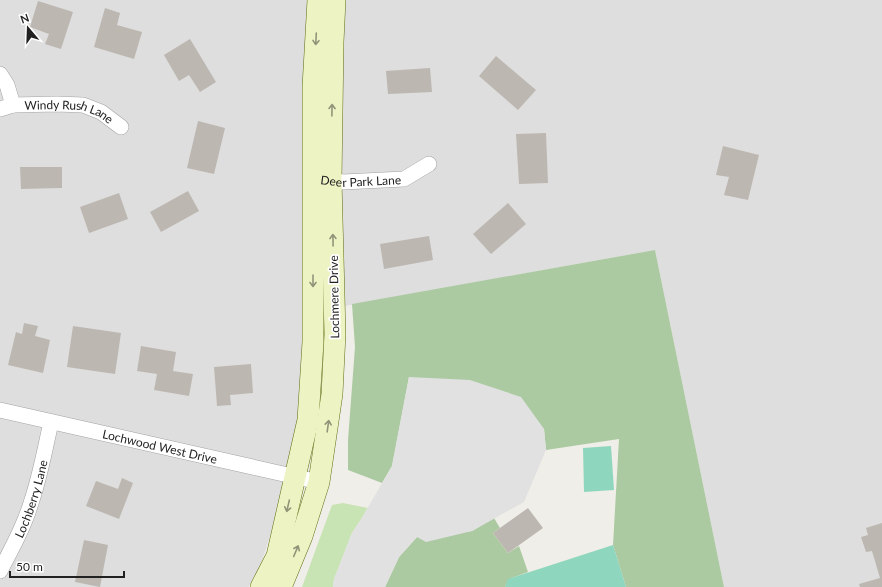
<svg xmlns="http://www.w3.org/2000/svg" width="882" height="587" font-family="Lato,sans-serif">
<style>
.residential{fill:#dedede}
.grass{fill:#c9e4b4}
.forest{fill:#accaa2}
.pitch{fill:#8fd6be}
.parking{fill:#e1e1e1}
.building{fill:#bdb7b1}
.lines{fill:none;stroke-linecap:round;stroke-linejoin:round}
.street-casing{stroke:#a2a2a2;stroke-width:16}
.secondary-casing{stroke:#5f6d12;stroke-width:22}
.street{stroke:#fff;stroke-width:15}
.secondary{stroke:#eef3c3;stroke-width:21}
.oneway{stroke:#92947a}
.labels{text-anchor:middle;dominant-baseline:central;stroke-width:3.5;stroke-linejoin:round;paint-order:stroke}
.street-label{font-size:12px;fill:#212121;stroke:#fff}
</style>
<rect width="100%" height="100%" fill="#f0eee8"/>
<!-- residential -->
<path class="residential" d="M 0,0 L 882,0 L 882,587 L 724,587 L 655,250 L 306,313 L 303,431 L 263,558 L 249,587 L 0,587 Z"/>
<!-- grass -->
<path class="grass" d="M 343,503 L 368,508 L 360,521 L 352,533 L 334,579 L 333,587 L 302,587 L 332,505 Z"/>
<!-- forest -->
<g class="forest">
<path d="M 655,250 L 724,587 L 626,587 L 613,545 L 619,439 L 546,450 L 544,429 L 409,377 L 392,466 L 382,483 L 348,470 L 348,440 L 355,347 L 352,304 Z"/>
<path d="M 494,518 L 500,528 L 493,533 L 508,553 L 519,546 L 528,572 L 509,579 L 505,587 L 385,587 L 399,557 L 417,537 L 472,531 Z"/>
</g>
<!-- pitch -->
<g class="pitch">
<path d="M 611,446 L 614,490 L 584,492 L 583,448 Z"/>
<path d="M 613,545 L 626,587 L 505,587 L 508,579 Z"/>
</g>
<!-- parking -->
<path class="parking" d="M 409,377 L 470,380 L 521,397 L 544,429 L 546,450 L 524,502 L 472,531 L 426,542 L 417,537 L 399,557 L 385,587 L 333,587 L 334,579 L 352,533 L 360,521 L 392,466 Z"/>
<!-- building -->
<g class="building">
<path d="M 38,1 L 73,12 L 61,49 L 45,44 L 49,34 L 30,27 Z"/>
<path d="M 105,8 L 120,13 L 117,25 L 142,32 L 134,59 L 94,47 Z"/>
<path d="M 190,39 L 216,82 L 200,92 L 189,75 L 179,81 L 164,55 Z"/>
<path d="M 496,56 L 536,90 L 518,110 L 479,76 Z"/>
<path d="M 430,68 L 432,92 L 388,94 L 386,71 Z"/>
<path d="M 198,121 L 225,128 L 214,174 L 187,168 Z"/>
<path d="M 546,133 L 548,183 L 519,184 L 516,134 Z"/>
<path d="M 723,146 L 759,155 L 748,200 L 724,195 L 729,177 L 716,175 Z"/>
<path d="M 20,167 L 62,167 L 62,188 L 21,189 Z"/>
<path d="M 188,191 L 199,211 L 161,232 L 150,212 Z"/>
<path d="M 119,193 L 128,219 L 89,233 L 80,207 Z"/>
<path d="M 508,203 L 526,224 L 491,254 L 473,234 Z"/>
<path d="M 429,236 L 433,260 L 384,269 L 380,244 Z"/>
<path d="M 24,323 L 38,326 L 35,336 L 50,340 L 43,373 L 8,365 L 16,332 L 22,334 Z"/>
<path d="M 73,326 L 121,333 L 115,374 L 67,367 Z"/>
<path d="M 141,346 L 176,352 L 173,371 L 193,374 L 189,396 L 154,390 L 157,374 L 137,371 Z"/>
<path d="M 251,364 L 253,393 L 230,395 L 231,405 L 217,406 L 214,367 Z"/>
<path d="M 122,478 L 133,483 L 119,519 L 86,506 L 96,481 L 118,489 Z"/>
<path d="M 528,508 L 543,528 L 508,553 L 493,533 Z"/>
<path d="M 882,523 L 882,587 L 860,587 L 859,584 L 880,578 L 872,551 L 866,552 L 861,537 L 868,535 L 866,528 Z"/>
<path d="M 84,540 L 108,545 L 100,587 L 75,582 Z"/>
</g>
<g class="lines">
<defs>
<g id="street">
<path d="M 0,74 L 7,85 L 13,105"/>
<path id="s1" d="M 0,109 L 13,105 L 57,104 L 83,105 L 101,112 L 121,127"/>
<path id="s2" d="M 321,179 L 343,182 L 404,179 L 429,164"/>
<path id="s3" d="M 0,410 L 319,482"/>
<path id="s4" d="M 0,571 C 11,550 24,527 31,503 C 40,477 45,449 51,422"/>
</g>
<g id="secondary">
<path d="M 261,587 L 277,556 L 308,420 L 313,342 L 313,87 L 318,0"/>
<path d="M 281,587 L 302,536 L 319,482 L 332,394 L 335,334 L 331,180 L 333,42 L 335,0"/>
</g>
</defs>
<!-- street casing -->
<use href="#street" class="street-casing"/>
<!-- secondary casing -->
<use href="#secondary" class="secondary-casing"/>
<!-- street -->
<use href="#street" class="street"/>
<!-- secondary -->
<use href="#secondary" class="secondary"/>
</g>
<!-- one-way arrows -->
<defs><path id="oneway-shaft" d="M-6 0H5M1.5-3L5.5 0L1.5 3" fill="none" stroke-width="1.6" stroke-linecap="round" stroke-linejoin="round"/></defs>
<g class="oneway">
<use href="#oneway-shaft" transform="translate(316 39) rotate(93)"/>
<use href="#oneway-shaft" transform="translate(332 110) rotate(-89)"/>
<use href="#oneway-shaft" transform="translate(333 240) rotate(-91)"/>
<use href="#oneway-shaft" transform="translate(313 281) rotate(90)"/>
<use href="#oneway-shaft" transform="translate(328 426) rotate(-82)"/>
<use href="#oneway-shaft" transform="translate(288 506) rotate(103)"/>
<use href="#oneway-shaft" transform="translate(296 551) rotate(-67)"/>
</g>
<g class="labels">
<!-- street labels -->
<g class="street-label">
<text stroke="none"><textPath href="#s1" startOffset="71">Windy Rush Lane</textPath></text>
<text stroke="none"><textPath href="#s2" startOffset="40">Deer Park Lane</textPath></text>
<text transform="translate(334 297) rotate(-91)">Lochmere Drive</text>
<text stroke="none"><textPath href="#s3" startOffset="164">Lochwood West Drive</textPath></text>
<text stroke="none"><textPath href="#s4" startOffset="79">Lochberry Lane</textPath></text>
</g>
</g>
<!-- north arrow -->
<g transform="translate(28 28) rotate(341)" stroke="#ffffff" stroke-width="3" paint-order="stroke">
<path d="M0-3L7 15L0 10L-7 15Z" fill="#212121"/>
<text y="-6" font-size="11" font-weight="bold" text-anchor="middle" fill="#212121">N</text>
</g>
<!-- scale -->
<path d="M10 571v6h114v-6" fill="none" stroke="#212121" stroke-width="2"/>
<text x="16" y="571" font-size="12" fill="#212121" stroke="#ffffff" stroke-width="3" paint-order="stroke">50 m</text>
</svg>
